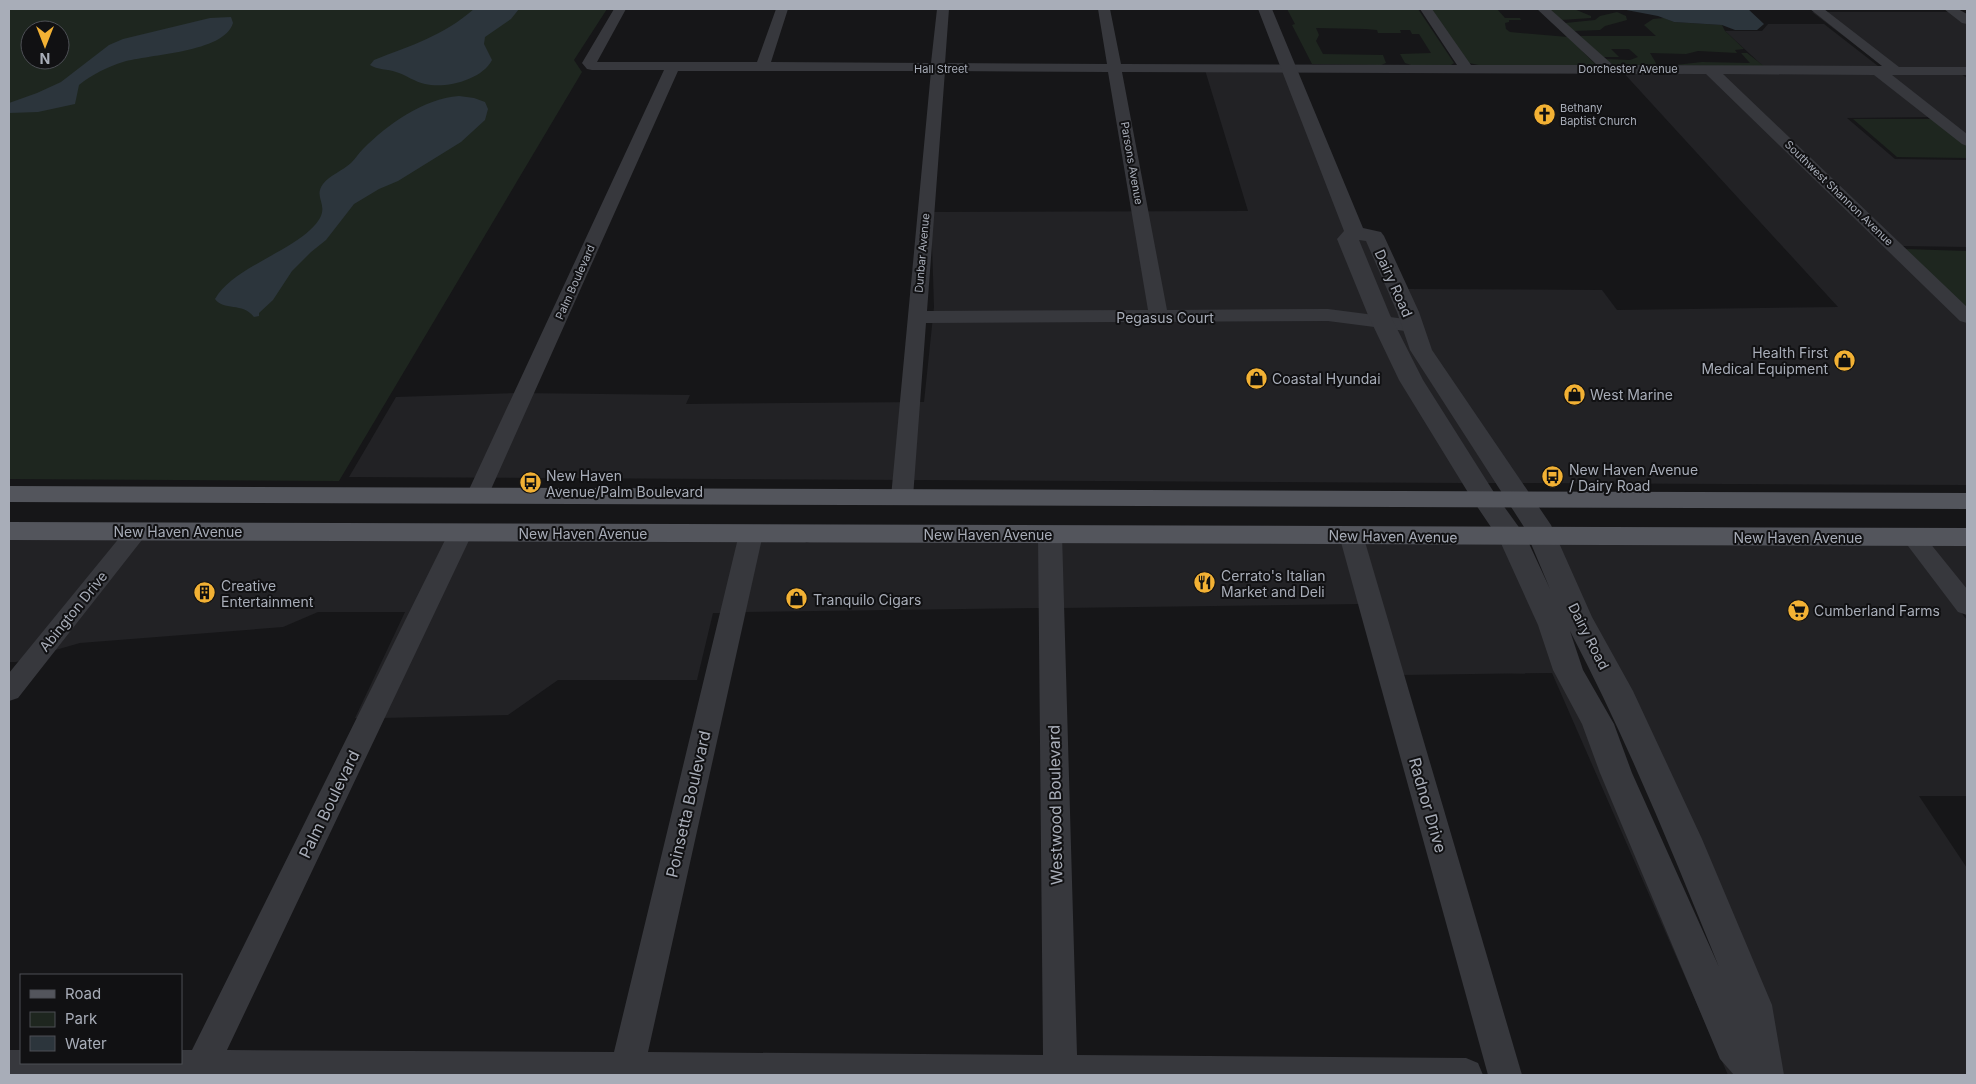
<svg xmlns="http://www.w3.org/2000/svg" width="1976" height="1084" font-family="Inter,sans-serif">
<style>
.built{fill:#222225}
.green{fill:#1e261f;fill-rule:evenodd}
.water{fill:#2c353c}
.lines{fill:none;stroke-linecap:round;stroke-linejoin:round}
.minor{fill:#37383d;fill-rule:evenodd}
.tertiary{fill:#37383d;fill-rule:evenodd}
.primary{fill:#53555c;fill-rule:evenodd}
.labels{text-anchor:middle;dominant-baseline:central;stroke-width:4;stroke-linejoin:round;paint-order:stroke}
.far-street-label{font-size:11px;fill:#a8adb8;stroke:#111113}
.far-poi-label{font-size:11px;fill:#a8adb8;stroke:#111113;text-anchor:start}
.street-label{font-size:14px;fill:#a8adb8;stroke:#111113}
.poi-label{font-size:14px;fill:#a8adb8;stroke:#111113;text-anchor:start}
.near-street-label{font-size:16px;fill:#a8adb8;stroke:#111113}
</style>
<rect width="100%" height="100%" fill="#161618"/>
<!-- built -->
<g class="built">
<path d="M 1812,12 L 1958,12 L 1967,18 L 1967,72 L 1963,72 L 1961,74 L 1967,78 L 1967,142 L 1939,119 L 1932,117 L 1847,118 L 1895,159 L 1967,160 L 1967,247 L 1901,246 L 1967,320 L 1967,485 L 1517,483 L 1430,350 L 1405,289 L 1602,290 L 1617,310 L 1838,307 L 1621,70 L 1882,68 L 1883,66 Z"/>
<path d="M 1768,24 L 1824,24 L 1878,66 L 1763,66 L 1725,31 L 1762,31 Z"/>
<path d="M 1284,69 L 1347,231 L 1465,483 L 349,477 L 396,397 L 517,393 L 690,395 L 686,404 L 924,402 L 934,307 L 931,212 L 1248,211 L 1205,70 Z"/>
<path d="M 1368,239 L 1498,483 L 1484,483 L 1419,380 L 1355,240 Z"/>
<path d="M 9,538 L 121,539 L 22,660 L 16,662 L 9,662 Z"/>
<path d="M 141,539 L 374,541 L 383,539 L 447,539 L 359,718 L 355,718 L 405,612 L 318,612 L 283,627 L 80,643 L 52,651 Z"/>
<path d="M 467,540 L 739,541 L 722,613 L 713,613 L 697,680 L 558,680 L 508,715 L 382,718 Z"/>
<path d="M 759,541 L 805,541 L 806,543 L 814,541 L 1040,541 L 1041,608 L 743,612 Z"/>
<path d="M 1060,541 L 1343,542 L 1360,604 L 1062,608 Z"/>
<path d="M 1364,543 L 1505,544 L 1586,724 L 1724,1053 L 1744,1075 L 1728,1075 L 1552,673 L 1402,675 Z"/>
<path d="M 1555,544 L 1821,544 L 1823,546 L 1830,544 L 1908,544 L 1967,620 L 1967,796 L 1919,796 L 1967,868 L 1967,1075 L 1779,1075 L 1768,1007 Z"/>
<path d="M 1929,544 L 1967,545 L 1967,593 Z"/>
</g>
<!-- green -->
<g class="green">
<path d="M 9,9 L 607,9 L 574,60 L 582,72 L 339,481 L 9,479 ZM 30,30 L 60,30 L 60,60 L 30,60 Z"/>
<path d="M 1287,9 L 1418,9 L 1454,63 L 1451,65 L 1414,66 L 1405,63 L 1400,54 L 1431,53 L 1419,34 L 1412,34 L 1410,30 L 1400,30 L 1401,33 L 1378,33 L 1377,30 L 1366,29 L 1316,28 L 1319,35 L 1316,41 L 1323,54 L 1383,55 L 1386,63 L 1381,65 L 1312,64 L 1292,25 L 1295,24 Z"/>
<path d="M 1431,9 L 1497,9 L 1505,18 L 1520,18 L 1521,20 L 1509,20 L 1509,22 L 1505,23 L 1506,29 L 1510,32 L 1568,37 L 1596,65 L 1483,66 L 1469,63 Z"/>
<path d="M 1548,9 L 1574,9 L 1591,16 L 1591,18 L 1561,20 Z"/>
<path d="M 1617,12 L 1626,16 L 1627,20 L 1605,26 L 1600,30 L 1573,31 L 1565,23 L 1595,20 L 1600,16 Z"/>
<path d="M 1664,18 L 1674,22 L 1722,25 L 1725,31 L 1744,49 L 1735,50 L 1737,53 L 1698,51 L 1686,54 L 1650,53 L 1656,63 L 1655,66 C 1639,66 1618,71 1605,59 L 1630,60 L 1638,57 L 1629,49 L 1611,49 L 1619,57 L 1603,57 L 1580,36 L 1656,36 L 1644,25 L 1653,19 Z"/>
<path d="M 1741,53 L 1747,53 L 1765,67 L 1675,65 L 1702,62 L 1750,63 Z"/>
<path d="M 1853,119 L 1933,119 L 1967,146 L 1967,158 L 1897,157 Z"/>
<path d="M 1905,249 L 1967,251 L 1967,314 Z"/>
</g>
<!-- water -->
<g class="water">
<path d="M 474,9 L 519,9 L 511,19 L 485,37 L 484,44 L 492,60 C 482,80 445,89 425,84 C 415,82 406,75 396,72 C 388,69 377,70 370,65 L 374,60 C 412,45 443,36 474,9 Z"/>
<path d="M 1621,9 L 1748,9 L 1764,24 L 1757,30 L 1735,30 L 1722,25 L 1674,22 L 1658,16 Z"/>
<path d="M 231,17 L 233,23 C 224,53 149,54 123,62 C 109,66 91,75 79,85 L 75,104 L 38,112 L 9,113 L 9,103 L 37,93 L 61,82 L 109,45 L 123,39 L 210,18 Z"/>
<path d="M 459,96 L 474,98 L 485,102 L 488,109 L 485,120 L 461,142 L 398,181 L 379,189 L 354,204 L 326,240 L 311,252 L 292,271 L 273,300 L 259,313 L 259,316 L 254,317 C 243,302 223,311 215,299 C 231,270 286,253 310,230 C 336,206 311,200 323,184 C 330,175 342,171 351,163 C 355,159 359,153 363,149 C 388,124 423,99 459,96 Z"/>
</g>
<g class="lines">
<!-- minor -->
<g class="minor">
<path d="M 614,9 L 626,9 L 597,62 L 757,62 L 776,9 L 788,9 L 771,62 L 931,63 L 937,9 L 949,9 L 945,63 L 1107,64 L 1098,9 L 1110,9 L 1121,64 L 1457,65 L 1420,9 L 1432,9 L 1471,65 L 1597,65 L 1537,9 L 1550,9 L 1613,65 L 1882,66 L 1810,9 L 1824,9 L 1899,67 L 1967,67 L 1967,75 L 1892,75 L 1967,134 L 1967,146 L 1962,144 L 1874,75 L 1723,74 L 1967,307 L 1967,323 L 1960,321 L 1706,74 L 1122,72 L 1167,310 L 1328,309 L 1413,320 L 1420,322 L 1423,326 L 1420,330 L 1413,332 L 1328,321 L 926,323 L 913,497 L 910,502 L 902,504 L 894,502 L 891,497 L 931,71 L 678,71 L 488,496 L 485,501 L 477,503 L 469,501 L 466,496 L 664,70 L 592,70 L 587,69 L 582,63 ZM 945,71 L 1108,72 L 1148,310 L 927,311 Z"/>
<path d="M 1944,9 L 1958,9 L 1967,14 L 1967,24 L 1962,23 Z"/>
<path d="M 137,523 L 145,526 L 149,531 L 145,536 L 18,698 L 9,701 L 9,673 L 129,526 Z"/>
<path d="M 461,524 L 469,527 L 473,532 L 227,1050 L 614,1052 L 739,534 L 743,529 L 751,526 L 759,529 L 763,534 L 648,1052 L 1043,1055 L 1038,534 L 1042,529 L 1050,526 L 1058,529 L 1062,534 L 1077,1055 L 1466,1058 L 1478,1063 L 1483,1075 L 9,1075 L 9,1050 L 21,1050 L 21,1063 L 181,1063 L 181,1050 L 192,1050 L 449,532 L 453,527 Z"/>
<path d="M 1351,527 L 1359,530 L 1363,535 L 1522,1075 L 1488,1075 L 1339,535 L 1343,530 Z"/>
<path d="M 1913,529 L 1921,532 L 1967,589 L 1967,615 L 1958,612 L 1905,542 L 1901,537 L 1905,532 Z"/>
</g>
<!-- tertiary -->
<path class="tertiary" d="M 1258,9 L 1272,9 L 1363,228 L 1381,232 L 1384,236 L 1419,312 L 1432,350 L 1551,525 L 1592,617 L 1633,691 L 1702,839 L 1772,1005 L 1784,1075 L 1734,1075 L 1720,1059 L 1600,773 L 1582,724 L 1553,670 L 1538,625 L 1499,539 L 1472,499 L 1399,380 L 1368,315 L 1337,239 L 1344,231 ZM 1359,240 L 1366,241 L 1397,312 L 1410,350 L 1524,527 L 1550,589 L 1526,537 L 1495,494 L 1423,380 L 1390,315 ZM 1570,631 C 1627,740 1673,853 1719,967 L 1632,773 L 1614,724 L 1583,670 Z"/>
<!-- primary -->
<g class="primary">
<path d="M 9,486 L 1967,493 L 1967,509 L 9,502 Z"/>
<path d="M 9,522 L 1967,528 L 1967,546 L 9,540 Z"/>
</g>
</g>
<!-- icons -->
<defs>
<symbol id="church-disc" viewBox="-11 -11 22 22"><circle r="9.5" fill="#f2b134" stroke="#111113"/><path d="M-1.2-6h2.4v3.5h3.3v2.4h-3.3V6h-2.4V-.1h-3.3v-2.4h3.3Z" fill="#111"/></symbol>
<symbol id="shop-disc" viewBox="-11 -11 22 22"><circle r="9.5" fill="#f2b134" stroke="#111113"/><path d="M-5-2.5h2.3a2.7 3.5 0 0 1 5.4 0H5L5.5 6h-11ZM-1.5-2.5h3a1.5 2.3 0 0 0-3 0Z" fill="#111"/></symbol>
<symbol id="bus-disc" viewBox="-11 -11 22 22"><circle r="9.5" fill="#f2b134" stroke="#111113"/><path d="M-5-6H5V4H4V6H2V4H-2V6H-4V4H-5ZM-3.5-4V0h7V-4ZM-3.5 1.2v1.5H-2V1.2ZM2 1.2v1.5H3.5V1.2Z" fill="#111"/></symbol>
<symbol id="restaurant-disc" viewBox="-11 -11 22 22"><circle r="9.5" fill="#f2b134" stroke="#111113"/><path d="M-5-6h1v4h1v-4h1v4h1v-4h1v5L-1.5 .5V6h-2V.5L-5-1ZM5-6V6H3V1.5H1.5Q1.5-4 5-6Z" fill="#111"/></symbol>
<symbol id="building-disc" viewBox="-11 -11 22 22"><circle r="9.5" fill="#f2b134" stroke="#111113"/><path d="M-4-6H4V6H1V3H-1V6H-4ZM-2.5-4.3h1.7v1.8h-1.7ZM.8-4.3h1.7v1.8H.8ZM-2.5-1h1.7V.8h-1.7ZM.8-1h1.7V.8H.8Z" fill="#111"/></symbol>
<symbol id="supermarket-disc" viewBox="-11 -11 22 22"><circle r="9.5" fill="#f2b134" stroke="#111113"/><path d="M-6-5.5h2.5l.6 2H6L4.5 2H-2.5L-4.4-4H-6ZM-1.5 3.2a1.3 1.3 0 1 0 .1 0ZM3 3.2a1.3 1.3 0 1 0 .1 0Z" fill="#111"/></symbol>
</defs>
<g fill-rule="evenodd">
<use href="#church-disc" x="1532" y="102" width="25" height="25"/>
<use href="#shop-disc" x="1832" y="348" width="25" height="25"/>
<use href="#shop-disc" x="1244" y="366" width="25" height="25"/>
<use href="#shop-disc" x="1562" y="382" width="25" height="25"/>
<use href="#bus-disc" x="1540" y="464" width="25" height="25"/>
<use href="#bus-disc" x="518" y="470" width="25" height="25"/>
<use href="#restaurant-disc" x="1192" y="570" width="25" height="25"/>
<use href="#building-disc" x="192" y="580" width="25" height="25"/>
<use href="#shop-disc" x="784" y="586" width="25" height="25"/>
<use href="#supermarket-disc" x="1786" y="598" width="25" height="25"/>
</g>
<g class="labels">
<!-- far-street labels -->
<g class="far-street-label">
<text x="941" y="69">Hall Street</text>
<text x="1628" y="69">Dorchester Avenue</text>
<text transform="translate(1132 163) rotate(80)">Parsons Avenue</text>
<text transform="translate(1839 193) rotate(44)">Southwest Shannon Avenue</text>
<text transform="translate(922 253) rotate(-85)">Dunbar Avenue</text>
<text transform="translate(575 282) rotate(-66)">Palm Boulevard</text>
</g>
<!-- far-poi labels -->
<g class="far-poi-label">
<text x="1560" y="108">Bethany<tspan x="1560" dy="13">Baptist Church</tspan></text>
</g>
<!-- street labels -->
<g class="street-label">
<text transform="translate(1394 283) rotate(66)">Dairy Road</text>
<text x="1165" y="317">Pegasus Court</text>
<text x="178" y="531">New Haven Avenue</text>
<text x="583" y="533">New Haven Avenue</text>
<text x="988" y="534">New Haven Avenue</text>
<text transform="translate(1393 536) rotate(1)">New Haven Avenue</text>
<text x="1798" y="537">New Haven Avenue</text>
<text transform="translate(73 611) rotate(-51)">Abington Drive</text>
<text transform="translate(1589 636) rotate(63)">Dairy Road</text>
</g>
<!-- poi labels -->
<g class="poi-label">
<text x="1828" y="352" text-anchor="end">Health First<tspan x="1828" dy="16">Medical Equipment</tspan></text>
<text x="1272" y="378">Coastal Hyundai</text>
<text x="1590" y="394">West Marine</text>
<text x="1569" y="469">New Haven Avenue<tspan x="1569" dy="16">/ Dairy Road</tspan></text>
<text x="546" y="475">New Haven<tspan x="546" dy="16">Avenue/Palm Boulevard</tspan></text>
<text x="1221" y="575">Cerrato's Italian<tspan x="1221" dy="16">Market and Deli</tspan></text>
<text x="221" y="585">Creative<tspan x="221" dy="16">Entertainment</tspan></text>
<text x="813" y="599">Tranquilo Cigars</text>
<text x="1814" y="610">Cumberland Farms</text>
</g>
<!-- near-street labels -->
<g class="near-street-label">
<text transform="translate(329 804) rotate(-64)">Palm Boulevard</text>
<text transform="translate(688 804) rotate(-77)">Poinsetta Boulevard</text>
<text transform="translate(1055 805) rotate(-91)">Westwood Boulevard</text>
<text transform="translate(1428 805) rotate(74)">Radnor Drive</text>
</g>
</g>
<!-- border -->
<rect width="1976" height="1084" fill="none" stroke="#a8adb8" stroke-width="20"/>
<!-- legend -->
<rect x="20" y="974" width="162" height="90" fill="#111113" stroke="#4d4f55"/>
<rect x="30" y="990" width="25" height="8" fill="#53555c" stroke="#4d4f55"/>
<text x="65" y="999" font-size="15" fill="#a8adb8">Road</text>
<rect x="30" y="1012" width="25" height="15" fill="#1e261f" stroke="#4d4f55"/>
<text x="65" y="1024" font-size="15" fill="#a8adb8">Park</text>
<rect x="30" y="1036" width="25" height="15" fill="#2c353c" stroke="#4d4f55"/>
<text x="65" y="1049" font-size="15" fill="#a8adb8">Water</text>
<!-- north arrow -->
<g transform="translate(45 45) rotate(180)"><circle r="24" fill="#111113" stroke="#4d4f55"/>
<path d="M0-4L9 19L0 12L-9 19Z" fill="#f2b134"/>
<text y="-8" font-size="14" font-weight="bold" text-anchor="middle" fill="#a8adb8">N</text>
</g>
</svg>
